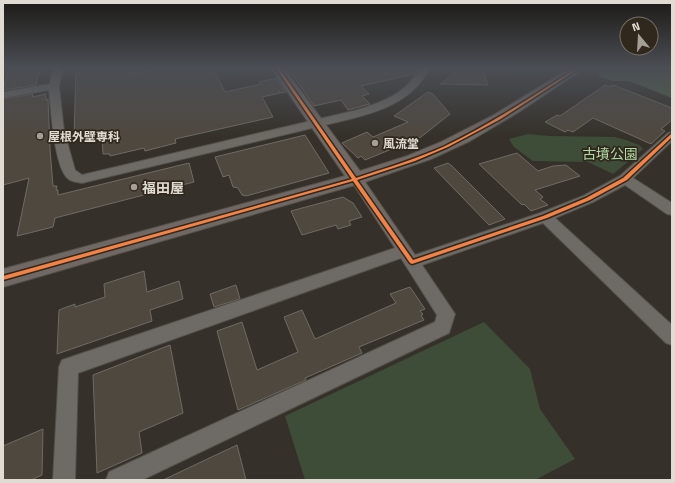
<svg xmlns="http://www.w3.org/2000/svg" width="675" height="483" font-family="'Titillium Web','Noto Sans JP',sans-serif">
<style>
.green{fill:#3e4d38}
.forest{fill:#4f6447}
.building{fill:#4f483f;stroke:#6f6a64}
.lines{fill:none;stroke-linecap:round;stroke-linejoin:round}
.street-casing{stroke:#534f49;stroke-width:2}
.secondary-casing{stroke:#534f49;stroke-width:2}
.street{fill:#6e6b66;fill-rule:evenodd}
.secondary{fill:#6f6864;fill-rule:evenodd}
.cycleway-casing{stroke:#30281c;stroke-width:3}
.cycleway{fill:#f48246;fill-rule:evenodd}
.poi-dot{fill:#a4a098;stroke:#30281c;stroke-width:1.5}
.labels{text-anchor:middle;dominant-baseline:central;stroke-width:3.5;stroke-linejoin:round;paint-order:stroke}
.far-poi-label{font-size:12px;font-weight:bold;fill:#e0dbd3;stroke:#30281c;text-anchor:start}
.park-label{font-size:14px;fill:#b0dba4;stroke:#30281c}
.poi-label{font-size:14px;font-weight:bold;fill:#e0dbd3;stroke:#30281c;text-anchor:start}
</style>
<rect width="100%" height="100%" fill="#35312a"/>
<!-- green -->
<g class="green">
<path d="M 528,134 L 550,136 L 615,137 L 626,140 L 639,145 L 643,149 L 613,174 L 588,162 L 533,161 L 514,147 L 509,139 Z"/>
<path d="M 484,322 L 530,369 L 540,409 L 575,459 L 535,480 L 305,480 L 285,416 Z"/>
</g>
<!-- forest -->
<path class="forest" d="M 600,68 L 672,68 L 672,98 L 629,81 L 612,81 L 600,77 L 598,71 Z"/>
<!-- building -->
<g class="building">
<path d="M 9,68 L 40,68 L 36,85 L 3,90 Z"/>
<path d="M 76,68 L 128,68 L 128,74 L 162,68 L 213,68 L 225,92 L 261,84 L 259,82 L 276,78 L 286,92 L 281,93 L 279,91 L 280,93 L 262,97 L 273,117 L 175,139 L 176,143 L 145,151 L 144,148 L 110,156 L 110,154 L 103,154 L 102,132 L 74,138 Z"/>
<path d="M 288,68 L 416,68 L 416,71 L 415,74 L 361,86 L 369,94 L 362,96 L 370,104 L 348,110 L 341,100 L 314,106 Z"/>
<path d="M 462,68 L 482,68 L 488,85 L 440,84 Z"/>
<path d="M 605,85 L 610,87 L 613,85 L 672,108 L 672,120 L 661,129 L 665,131 L 651,144 L 593,118 L 573,132 L 568,130 L 565,132 L 545,122 L 557,115 L 560,116 Z"/>
<path d="M 428,92 L 433,94 L 450,114 L 421,137 L 365,160 L 361,156 L 358,158 L 342,143 L 367,132 L 373,137 L 408,122 L 394,116 Z"/>
<path d="M 33,94 L 32,97 L 46,94 L 46,100 L 48,99 L 50,149 L 53,186 L 57,186 L 56,190 L 58,190 L 58,195 L 189,163 L 194,182 L 55,218 L 53,227 L 17,236 L 29,178 L 3,185 L 3,99 Z"/>
<path d="M 305,135 L 329,173 L 246,196 L 242,195 L 238,188 L 233,187 L 229,175 L 223,177 L 215,157 Z"/>
<path d="M 517,153 L 538,171 L 553,166 L 566,165 L 580,176 L 535,190 L 543,197 L 540,199 L 548,205 L 531,211 L 524,204 L 522,205 L 479,164 Z"/>
<path d="M 448,163 L 452,166 L 505,219 L 489,225 L 434,168 Z"/>
<path d="M 343,197 L 353,203 L 362,217 L 349,221 L 351,225 L 338,229 L 336,225 L 302,235 L 291,211 Z"/>
<path d="M 144,271 L 147,292 L 179,281 L 183,299 L 150,310 L 152,321 L 57,354 L 59,310 L 75,304 L 75,307 L 105,297 L 104,284 Z"/>
<path d="M 236,285 L 240,299 L 214,307 L 210,294 Z"/>
<path d="M 410,287 L 425,309 L 420,311 L 423,314 L 421,315 L 424,320 L 359,347 L 362,353 L 305,378 L 306,380 L 238,410 L 217,331 L 242,322 L 257,370 L 298,352 L 284,317 L 302,310 L 315,339 L 396,303 L 390,294 Z"/>
<path d="M 170,345 L 183,413 L 139,432 L 142,453 L 97,473 L 93,375 Z"/>
<path d="M 43,429 L 42,475 L 31,480 L 3,480 L 3,446 Z"/>
<path d="M 237,445 L 246,480 L 163,480 Z"/>
</g>
<g class="lines">
<defs>
<g id="street">
<path d="M 53,68 L 63,68 L 59,86 L 64,131 L 75,170 L 82,175 L 357,110 C 383,102 407,93 420,68 L 430,68 C 413,100 383,111 350,119 L 82,183 C 78,182 73,182 70,180 C 54,172 51,107 49,90 L 3,98 L 3,92 L 50,84 Z"/>
<path d="M 672,132 L 672,141 L 633,178 L 672,203 L 672,215 L 667,214 L 625,185 L 593,202 L 555,218 L 672,325 L 672,345 L 666,343 L 543,223 L 422,265 L 455,314 L 449,333 L 142,480 L 106,480 L 109,472 L 435,322 L 437,315 L 401,258 L 78,373 L 75,480 L 53,480 L 59,367 L 62,360 L 395,248 L 350,179 L 351,176 L 356,175 L 361,176 L 415,255 L 540,213 L 583,196 L 620,176 L 668,133 Z"/>
</g>
<path id="secondary" d="M 271,68 L 284,68 L 360,171 L 407,156 L 441,142 L 492,116 L 570,68 L 585,68 L 519,112 L 470,141 L 431,159 L 362,183 L 3,287 L 3,269 L 345,176 Z"/>
</defs>
<!-- street casing -->
<use href="#street" class="street-casing"/>
<!-- secondary casing -->
<use href="#secondary" class="secondary-casing"/>
<!-- street -->
<use href="#street" class="street"/>
<!-- secondary -->
<use href="#secondary" class="secondary"/>
<defs>
<path id="cycleway" d="M 276,68 L 279,68 L 356,178 C 386,168 416,159 445,146 C 491,124 534,95 577,68 L 580,68 L 499,120 L 448,147 L 415,161 L 357,180 L 413,260 L 543,216 L 586,198 L 623,178 L 671,134 L 672,134 L 672,137 L 627,180 L 590,200 L 547,218 L 412,264 L 410,263 L 353,181 L 3,280 L 3,276 L 352,179 Z"/>
</defs>
<!-- cycleway casing -->
<use href="#cycleway" class="cycleway-casing"/>
<!-- cycleway -->
<use href="#cycleway" class="cycleway"/>
</g>
<!-- sky -->
<linearGradient id="sky" x2="0" y2="1"><stop stop-color="#1d1b17"/><stop offset="0.5" stop-color="#4b4e55"/><stop offset="1" stop-color="#4b4e55" stop-opacity="0"/></linearGradient>
<rect width="675" height="136" fill="url(#sky)"/>
<!-- markers -->
<g class="poi-dot">
<circle cx="40" cy="136" r="4"/>
<circle cx="375" cy="143" r="4"/>
<circle cx="134" cy="187" r="4"/>
</g>
<g class="labels">
<!-- far-poi labels -->
<g class="far-poi-label">
<text x="48" y="136">屋根外壁専科</text>
<text x="383" y="143">風流堂</text>
</g>
<!-- park labels -->
<g class="park-label">
<text x="610" y="153">古墳公園</text>
</g>
<!-- poi labels -->
<g class="poi-label">
<text x="142" y="187">福田屋</text>
</g>
</g>
<!-- border -->
<rect width="675" height="483" fill="none" stroke="#e0dbd3" stroke-width="8"/>
<!-- north arrow -->
<g transform="translate(639 36) rotate(342)"><circle r="19" fill="#30281c" stroke="#767065"/>
<path d="M0-3L7 15L0 10L-7 15Z" fill="#a4a098"/>
<text y="-6" font-size="11" font-weight="bold" text-anchor="middle" fill="#e0dbd3">N</text>
</g>
</svg>
